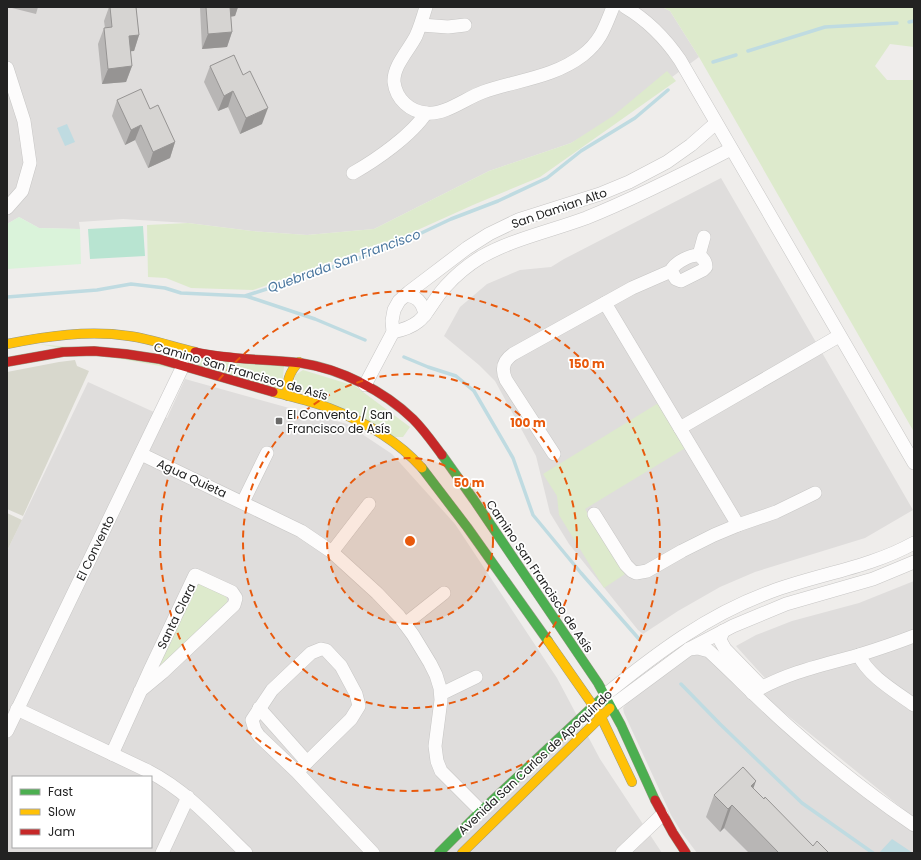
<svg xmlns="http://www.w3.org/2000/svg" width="921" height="860" font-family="Poppins,sans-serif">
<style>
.residential{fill:#dfdddc;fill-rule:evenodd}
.construction{fill:#d8d8cd}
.grass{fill:#ddeacc}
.park{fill:#daf3da}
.pitch{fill:#b8e4d1}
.water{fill:#bfdbe1}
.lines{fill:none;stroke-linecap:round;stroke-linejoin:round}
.stream{stroke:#bfdbe1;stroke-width:3.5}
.street-casing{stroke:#c7c6c5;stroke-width:14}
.fast-casing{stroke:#989983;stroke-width:10}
.slow-casing{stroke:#989983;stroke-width:10}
.jam-casing{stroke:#989983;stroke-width:10}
.street{stroke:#fdfcfc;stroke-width:13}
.fast{stroke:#4caf50;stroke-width:9}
.slow{stroke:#ffc107;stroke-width:9}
.jam{stroke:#c62828;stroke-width:9}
.wall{fill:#b8b6b5}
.shaded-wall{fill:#969493}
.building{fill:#d6d4d2;stroke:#969493}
.ring{fill:none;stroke:#e8590c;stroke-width:2;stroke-dasharray:7 5}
.poi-dot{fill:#6a6968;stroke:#fff;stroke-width:1.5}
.labels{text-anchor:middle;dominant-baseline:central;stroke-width:3.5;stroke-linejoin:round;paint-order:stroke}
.street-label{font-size:12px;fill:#222;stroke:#fff}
.poi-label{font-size:12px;fill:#222;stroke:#fff;text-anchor:start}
.water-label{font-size:13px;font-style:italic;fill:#4a779f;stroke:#fff}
.centre{fill:#e8590c;stroke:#fff;stroke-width:2}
.ring-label{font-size:12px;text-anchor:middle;font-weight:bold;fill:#e8590c;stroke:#fff;stroke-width:3.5;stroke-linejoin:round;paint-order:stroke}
</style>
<rect width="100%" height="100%" fill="#efedeb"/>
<!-- residential -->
<g class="residential">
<path d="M 7,7 L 662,7 L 670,11 L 699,57 L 621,115 L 571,143 L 489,171 L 374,229 L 307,235 L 252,231 L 188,223 L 123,219 L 79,222 L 80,229 L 39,228 L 19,217 L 7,224 Z"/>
<path d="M 721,178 L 913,510 L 865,538 L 755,572 L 720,587 L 678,611 L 643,634 L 638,630 L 569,544 L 550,513 L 536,456 L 495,381 L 479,365 L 444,336 L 460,307 L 487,284 L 520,270 L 551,267 L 564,259 Z"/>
<path d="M 185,379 L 347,424 L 392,454 L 455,524 L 557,678 L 600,759 L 662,853 L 7,853 L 7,551 L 88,382 L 167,418 ZM 13,777 L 151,777 L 151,847 L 13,847 Z"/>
<path d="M 914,581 L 914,818 L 761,694 L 773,687 L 736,646 L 756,635 L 792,621 L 859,603 Z"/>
<path d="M 695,653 L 706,656 L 803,747 L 838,777 L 914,831 L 914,853 L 697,853 L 682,833 L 671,815 L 624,713 L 623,708 L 628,702 Z"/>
</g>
<!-- construction -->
<g class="construction">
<path d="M 75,360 L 77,366 L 89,371 L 23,516 L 7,509 L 7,372 L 59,362 Z"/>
<path d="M 7,513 L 22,520 L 7,551 Z"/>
</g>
<!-- grass -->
<g class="grass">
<path d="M 662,7 L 914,7 L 914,47 L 890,44 L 875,66 L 887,80 L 914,80 L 914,432 L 699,57 L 670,11 Z"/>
<path d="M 667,71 L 676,81 L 540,177 L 473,205 L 402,237 L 253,290 L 191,288 L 166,278 L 148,277 L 147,225 L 188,223 L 252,231 L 307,235 L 374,229 L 489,171 L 571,143 L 613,116 Z"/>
<path d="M 38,344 L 284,366 L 282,388 Z"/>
<path d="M 303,370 L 355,386 L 410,427 L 403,437 L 394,437 L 294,387 L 295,375 Z"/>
<path d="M 660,402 L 687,447 L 585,509 L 625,574 L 604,588 L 559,515 L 557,496 L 543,474 Z"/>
<path d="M 202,583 L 224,593 L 227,599 L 227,605 L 162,667 L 158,664 L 194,586 Z"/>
</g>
<!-- park -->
<path class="park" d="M 19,217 L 39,228 L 80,229 L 81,264 L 7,269 L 7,224 Z"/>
<!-- pitch -->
<path class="pitch" d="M 143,226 L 145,256 L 90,259 L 88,229 Z"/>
<!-- water -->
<g class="water">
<path d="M 67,124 L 75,142 L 65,146 L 57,128 Z"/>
<path d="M 892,839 L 913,853 L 879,853 Z"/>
</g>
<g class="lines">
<!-- stream -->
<g class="stream">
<path d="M 909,22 L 914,21"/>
<path d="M 748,51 L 825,27 L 897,23"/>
<path d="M 713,62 L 736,55"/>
<path d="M 246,296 L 315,319 L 365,340"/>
<path d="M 7,297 L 97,290 L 131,284 L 165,288 L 181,293 L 245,296 L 310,275 L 396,245 L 451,219 L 498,201 L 547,178 L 581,151 L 635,118 L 668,90"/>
<path d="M 404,357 L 428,367 L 456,376 L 474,391 L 513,458 L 533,515 L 581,573 L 639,639"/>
<path d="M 681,684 L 720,724 L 802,803 L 873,853"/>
</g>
<defs>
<g id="street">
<path d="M 426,7 C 423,17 420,27 416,36 C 409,50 393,66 394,82 C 396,99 410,112 427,113 C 445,115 466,98 483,92 C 517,80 553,78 583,55 C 601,41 605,27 613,7"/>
<path d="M 625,7 C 649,21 665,38 680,60 L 914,463"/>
<path d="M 421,25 L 448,27 L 465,25"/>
<path d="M 7,68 L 24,121 L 30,163 L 22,191 L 7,208"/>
<path d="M 353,173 C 376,160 412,135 426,113"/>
<path d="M 699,255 L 704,237"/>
<path d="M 404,296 C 416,294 423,303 425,315"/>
<path d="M 605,303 L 738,525"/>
<path d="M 393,332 C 428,325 425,309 446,286 C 456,275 468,265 481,257 C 513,239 551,231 586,218 C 636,198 683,174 731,149"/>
<path d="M 365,385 L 393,332 L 392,321 L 394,310 L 399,301 L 409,292 L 467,248 L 489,234 L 518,220 L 600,194 L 629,182 L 667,162 L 691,145 L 716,123"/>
<path d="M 680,428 L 839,336"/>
<path d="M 141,454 L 301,531 L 332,552 L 377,593 L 399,616 L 413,635 L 430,663 L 436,675 L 440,688 L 441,700 L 435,746 L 437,761 L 441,771 L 481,811"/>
<path d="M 554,454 L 506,380 C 501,369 503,361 513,354 L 632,288 L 671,271 C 674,263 692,253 700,256 C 704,259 706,262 706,267 L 703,270 L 681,281 L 676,279 L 671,271"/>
<path d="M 243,502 L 267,453"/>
<path d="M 594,514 L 626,565 L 632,571 L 636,573 L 647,571 L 682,551 L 714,535 L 738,525 L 776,512 L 815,493"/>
<path d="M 332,552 L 369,504"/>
<path d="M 405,624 L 444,593"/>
<path d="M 723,631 L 720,640 L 725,649 L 762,687"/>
<path d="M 689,649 L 698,648 L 709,651 C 735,675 760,701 787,725 C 827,761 870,795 914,825"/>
<path d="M 859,655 C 867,675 896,692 914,705"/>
<path d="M 752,693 C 785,673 822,665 859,655 C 878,649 896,643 914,636"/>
<path d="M 441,694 L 476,677"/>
<path d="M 605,695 C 657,653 707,615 770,592 C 818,574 869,568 914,543"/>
<path d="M 612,706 L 689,649 L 733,626 L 786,604 L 873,579 L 914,562"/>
<path d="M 259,708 L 307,762"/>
<path d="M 17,709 L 148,771 C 187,791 215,823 246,853"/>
<path d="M 7,731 L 183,366"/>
<path d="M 112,754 L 150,670 L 195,575 L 232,592 L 236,598 L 234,605 L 163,672 L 140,691"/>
<path d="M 297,772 L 351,719 L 359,706 L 356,694 L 341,666 L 326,650 L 321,649 L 311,653 L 272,690 L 252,720 L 255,730 L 259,736 L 297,772 L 373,853"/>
<path d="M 162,853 L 188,797"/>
<path d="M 622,853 L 662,815"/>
</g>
<g id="fast">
<path d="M 442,455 L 474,500 L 598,683 L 621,725 L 655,800"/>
<path d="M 422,468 L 467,527 L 548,641"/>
<path d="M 439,853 L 481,811 L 603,697"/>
</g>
<g id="slow">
<path d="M 7,344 C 47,336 88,330 129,336 C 152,339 173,347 195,352"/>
<path d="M 273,392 C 292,397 311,401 329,408 C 363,421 398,441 422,468"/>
<path d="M 288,396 C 286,382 289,372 299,362"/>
<path d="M 548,641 L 601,717 L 632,782"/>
<path d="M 462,853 L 610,708"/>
</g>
<g id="jam">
<path d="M 195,352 C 230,360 265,359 301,363 C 341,369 384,391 413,419 C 424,430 433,443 442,455"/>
<path d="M 7,362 L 63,352 L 94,351 L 126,354 L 159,359 L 273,392"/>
<path d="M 655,800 L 673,833 L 686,853"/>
</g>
</defs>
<!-- street casing -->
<use href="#street" class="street-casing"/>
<!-- fast casing -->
<use href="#fast" class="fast-casing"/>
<!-- slow casing -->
<use href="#slow" class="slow-casing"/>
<!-- jam casing -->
<use href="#jam" class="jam-casing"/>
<!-- street -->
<use href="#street" class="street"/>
<!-- fast -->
<use href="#fast" class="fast"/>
<!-- slow -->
<use href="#slow" class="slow"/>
<!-- jam -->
<use href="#jam" class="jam"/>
</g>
<!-- wall -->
<g class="wall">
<path d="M 12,7 L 38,7 L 36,14 L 12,8 Z"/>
<path d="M 109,7 L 136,7 L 139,35 L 134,51 L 130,51 L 132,66 L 126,82 L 102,84 L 98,44 L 104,28 L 105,28 L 104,21 Z"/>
<path d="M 200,7 L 238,7 L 235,16 L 231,17 L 232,32 L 227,47 L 202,49 Z"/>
<path d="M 234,55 L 262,124 L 240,134 L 228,107 L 218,111 L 204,82 L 210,66 Z"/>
<path d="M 117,100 L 150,109 L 175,142 L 170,158 L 148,168 L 135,140 L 125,145 L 112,116 Z"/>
<path d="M 753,789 L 813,846 L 829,853 L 749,853 L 724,828 L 720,832 L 706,817 L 714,795 Z"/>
</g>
<!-- shaded-wall -->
<g class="shaded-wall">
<path d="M 228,7 L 238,7 L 235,16 L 224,17 Z"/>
<path d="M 232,32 L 227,47 L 202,49 L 208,34 Z"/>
<path d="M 139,35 L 134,51 L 123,52 L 129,36 Z"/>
<path d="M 132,66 L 126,82 L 102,84 L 108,69 Z"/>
<path d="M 233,91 L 228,107 L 218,111 L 224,96 Z"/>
<path d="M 268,108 L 262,124 L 240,134 L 246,118 Z"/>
<path d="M 141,125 L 135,140 L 125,145 L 131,130 Z"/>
<path d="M 175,142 L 170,158 L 148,168 L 153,152 Z"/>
<path d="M 756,781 L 748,803 L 751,786 Z"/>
<path d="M 732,805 L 724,828 L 720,832 L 728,809 Z"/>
</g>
<!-- building -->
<g class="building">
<path d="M 110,7 L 136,7 L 139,35 L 129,36 L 132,66 L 108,69 L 104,28 L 112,27 Z"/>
<path d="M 206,7 L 230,7 L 232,32 L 208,34 Z"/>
<path d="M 234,55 L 243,75 L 250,71 L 268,108 L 246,118 L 233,91 L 224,96 L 210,66 Z"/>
<path d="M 141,89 L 150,109 L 158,105 L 175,142 L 153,152 L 141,125 L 131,130 L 117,100 Z"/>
<path d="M 743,767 L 756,781 L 751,786 L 764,799 L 765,797 L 813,846 L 817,841 L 829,853 L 779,853 L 732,805 L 728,809 L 714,795 Z"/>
</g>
<!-- distance rings -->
<circle cx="410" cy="541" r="83" fill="#e8590c" fill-opacity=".12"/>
<g class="ring">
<circle cx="410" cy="541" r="83"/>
<circle cx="410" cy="541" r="167"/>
<circle cx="410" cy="541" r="250"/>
</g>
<!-- markers -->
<rect class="poi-dot" x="275" y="417" width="8" height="8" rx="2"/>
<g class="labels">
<!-- street labels -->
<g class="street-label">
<text transform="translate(559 208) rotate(-19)">San Damian Alto</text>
<text transform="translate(241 371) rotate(16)">Camino San Francisco de Asís</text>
<text transform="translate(192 478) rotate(25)">Agua Quieta</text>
<text transform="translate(95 548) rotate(-64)">El Convento</text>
<text transform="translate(540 576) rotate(56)">Camino San Francisco de Asís</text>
<text transform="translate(176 616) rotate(-64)">Santa Clara</text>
<text transform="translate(535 762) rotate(-43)">Avenida San Carlos de Apoquindo</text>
</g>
<!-- poi labels -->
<g class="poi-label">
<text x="287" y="414">El Convento / San<tspan x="287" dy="14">Francisco de Asís</tspan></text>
</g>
<!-- water labels -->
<g class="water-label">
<text transform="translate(344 261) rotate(-20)">Quebrada San Francisco</text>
</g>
</g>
<circle cx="410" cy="541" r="6" class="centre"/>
<g class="ring-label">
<text x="587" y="368">150 m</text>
<text x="528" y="427">100 m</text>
<text x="469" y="487">50 m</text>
</g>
<!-- border -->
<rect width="921" height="860" fill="none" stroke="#222222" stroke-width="16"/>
<!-- legend -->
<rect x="12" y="776" width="140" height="72" fill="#ffffff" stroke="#a7a7a7"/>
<rect x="20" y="789" width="20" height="6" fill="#4caf50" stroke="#a7a7a7"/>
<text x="48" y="796" font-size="12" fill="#222222">Fast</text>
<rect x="20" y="809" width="20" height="6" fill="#ffc107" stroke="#a7a7a7"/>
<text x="48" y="816" font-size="12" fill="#222222">Slow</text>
<rect x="20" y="829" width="20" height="6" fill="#c62828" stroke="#a7a7a7"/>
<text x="48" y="836" font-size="12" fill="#222222">Jam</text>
</svg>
